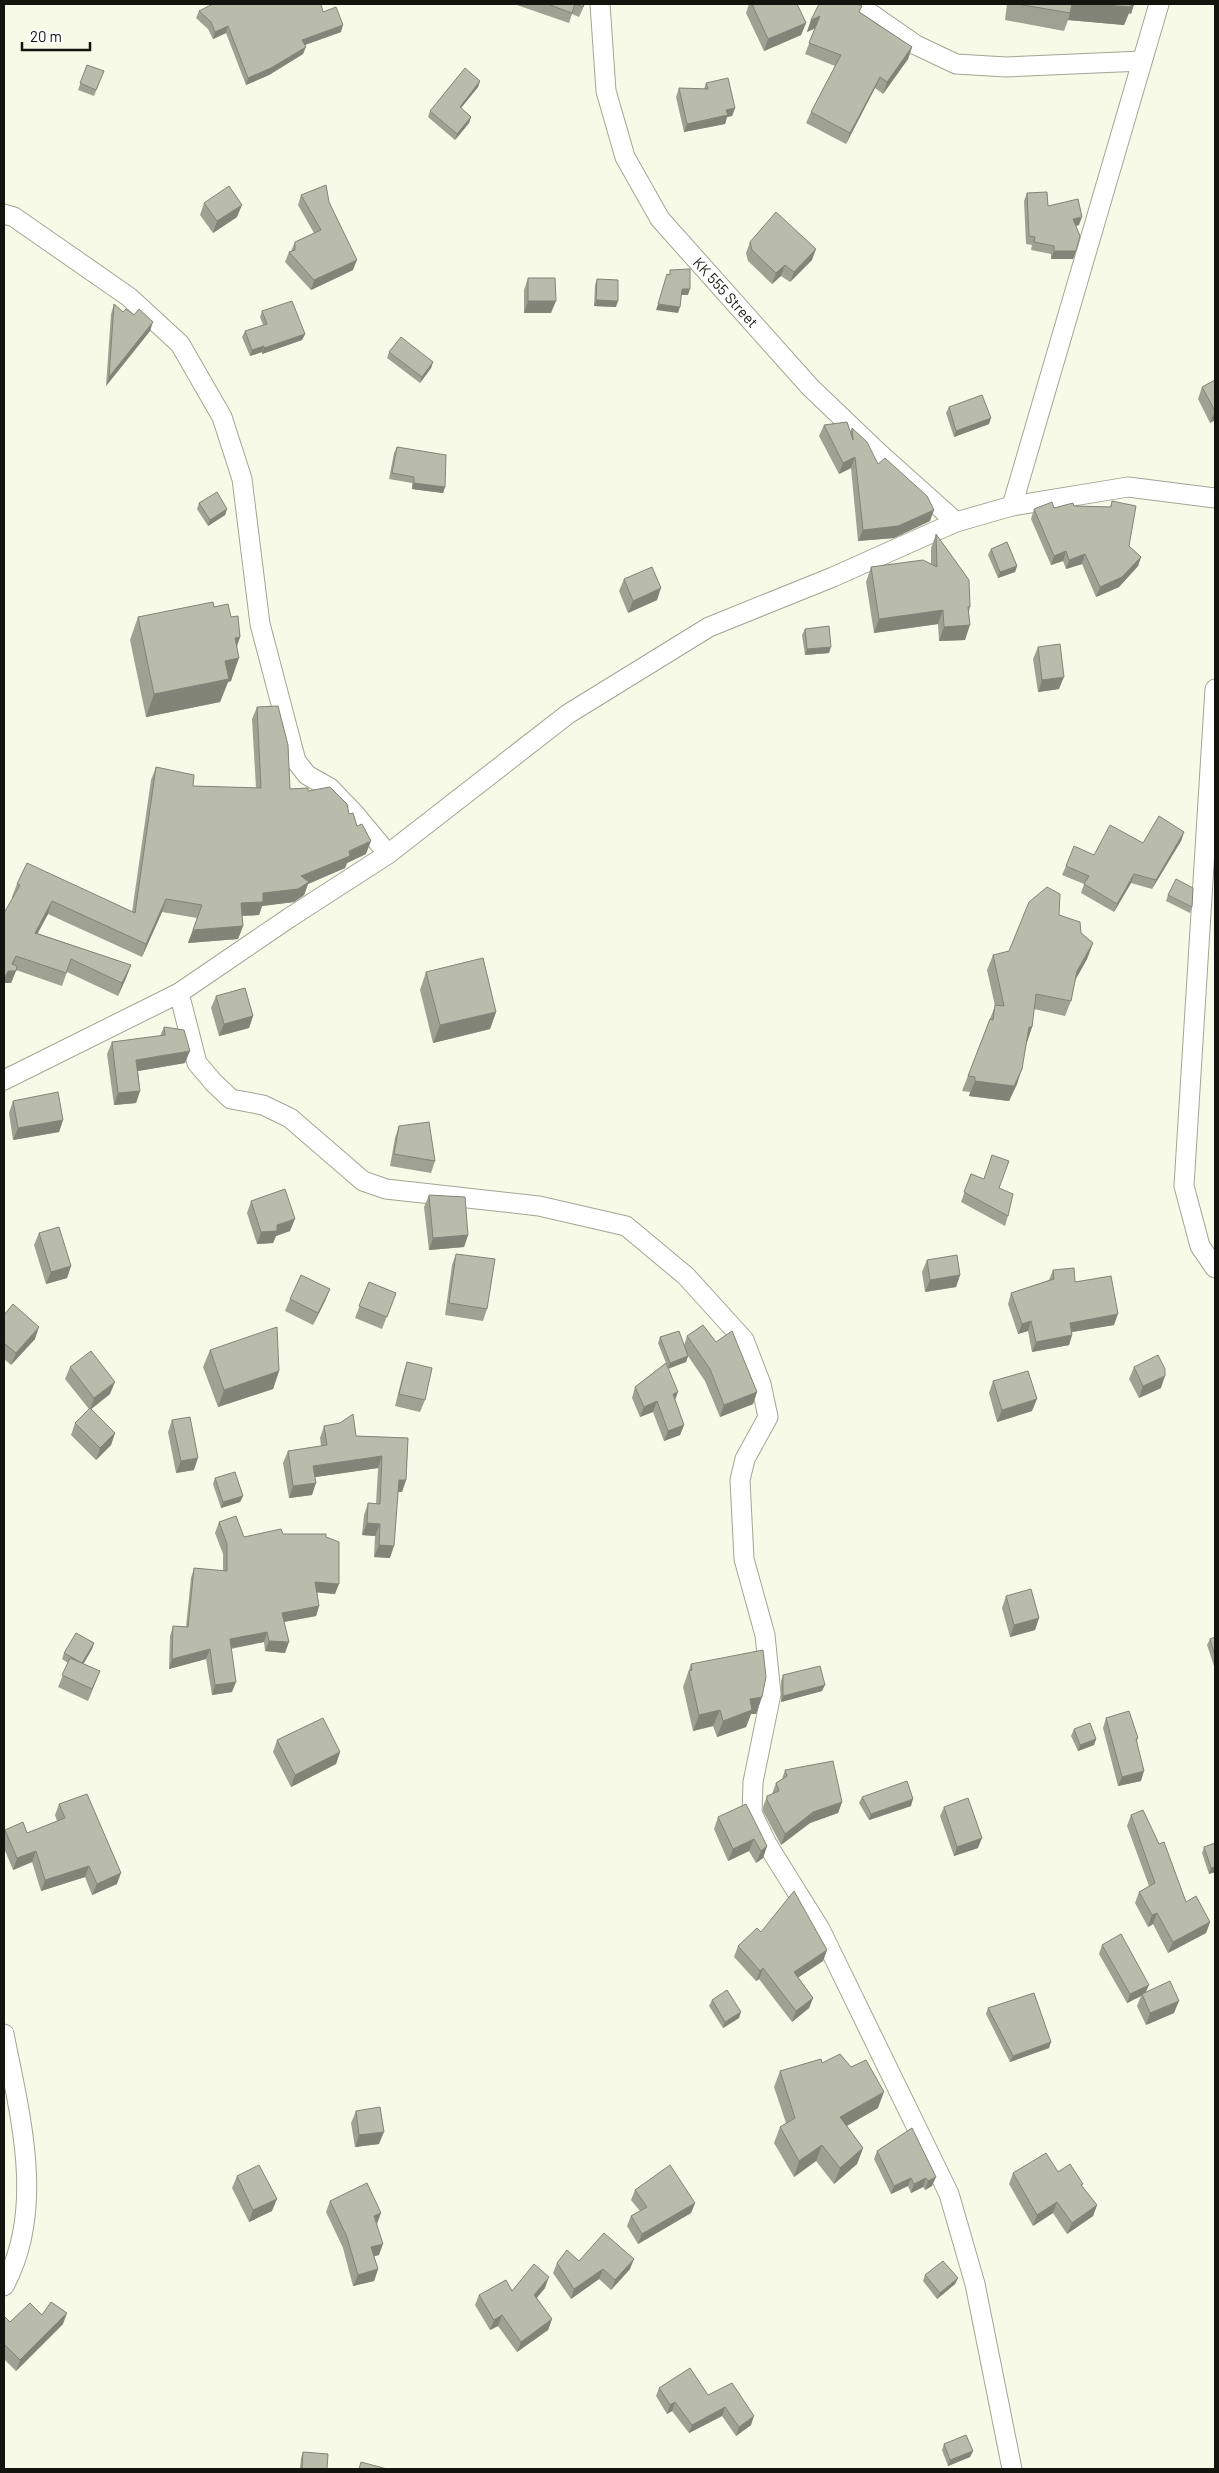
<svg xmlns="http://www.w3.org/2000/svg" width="1219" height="2473" font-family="Barlow,sans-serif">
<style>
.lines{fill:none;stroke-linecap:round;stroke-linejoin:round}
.minor-casing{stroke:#a2a694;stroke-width:21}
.minor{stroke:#fff;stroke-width:19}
.wall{fill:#9fa292}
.shaded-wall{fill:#828477}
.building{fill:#b9bcaa;stroke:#828477}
.labels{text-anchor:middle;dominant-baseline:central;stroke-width:5;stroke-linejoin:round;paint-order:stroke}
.street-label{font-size:15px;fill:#12140d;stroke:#fff}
</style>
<rect width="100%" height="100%" fill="#f6fae7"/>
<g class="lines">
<defs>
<g id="minor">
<path d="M 600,4 L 606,91 L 625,157 L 660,219 L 810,387 L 879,453 L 956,522"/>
<path d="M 857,4 L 916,45 L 956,64 L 1006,67 L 1142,61"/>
<path d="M 4,214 L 14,217 L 129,297 L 180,344 L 222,417 L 242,479 L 260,624 L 296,761 L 307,775 L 330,788 L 354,813 L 388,854"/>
<path d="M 1012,506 L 1159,4"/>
<path d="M 1215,689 L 1184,1186 L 1200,1246 L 1215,1268"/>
<path d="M 179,993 L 197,1063 L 214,1083 L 231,1099 L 263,1105 L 290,1118 L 363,1181 L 386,1189 L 539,1206 L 626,1226 L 686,1276 L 744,1340 L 761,1384 L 768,1417 L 745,1459 L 740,1480 L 744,1559 L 765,1635 L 771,1694 L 753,1782 L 752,1813 L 767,1844 L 820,1929 L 949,2194 L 975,2284 L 1012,2469"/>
<path d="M 4,1080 L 179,993 L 289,918 L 388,854 L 568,714 L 709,627 L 833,577 L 956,522 L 1012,506 L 1128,487 L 1215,498"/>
<path d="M 4,2034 C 20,2115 46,2209 4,2286"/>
</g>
</defs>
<!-- minor casing -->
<use href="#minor" class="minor-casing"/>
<!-- minor -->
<use href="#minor" class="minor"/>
</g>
<!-- wall -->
<g class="wall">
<path d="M 514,4 L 585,4 L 579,17 L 572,14 L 569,23 Z"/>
<path d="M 749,4 L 797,4 L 806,23 L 801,35 L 764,51 L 746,13 Z"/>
<path d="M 1007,4 L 1134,4 L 1131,14 L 1129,13 L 1124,25 L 1068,20 L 1064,31 L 1005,20 Z"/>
<path d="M 199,11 L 341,32 L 305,45 L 303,54 L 269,75 L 246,85 L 226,33 L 213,39 L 208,29 L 196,18 Z"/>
<path d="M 860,12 L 912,47 L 908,59 L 883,94 L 875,88 L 846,144 L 806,123 L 811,112 L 835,66 L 805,54 L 815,28 L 807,32 L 811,20 Z"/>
<path d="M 87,65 L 104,71 L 94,96 L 78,90 Z"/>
<path d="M 480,81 L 478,87 L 461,108 L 471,117 L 469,123 L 455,140 L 428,117 L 430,111 Z"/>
<path d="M 706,83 L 735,108 L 732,116 L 727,117 L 725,124 L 684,132 L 676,97 L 679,88 L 704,89 Z"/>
<path d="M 1027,193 L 1079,225 L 1076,226 L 1076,251 L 1073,259 L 1051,259 L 1051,254 L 1031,250 L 1032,245 L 1026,244 L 1024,201 Z"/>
<path d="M 301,195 L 329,202 L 353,270 L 311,290 L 285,262 L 289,252 L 291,251 L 295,242 L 314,233 L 298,205 Z"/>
<path d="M 204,203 L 237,217 L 213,233 L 200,215 Z"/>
<path d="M 750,242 L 812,260 L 790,282 L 781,276 L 772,284 L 748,261 L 746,253 Z"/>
<path d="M 528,278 L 551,313 L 524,313 L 524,290 Z"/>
<path d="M 597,279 L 616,307 L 594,306 L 595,285 Z"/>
<path d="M 114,304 L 123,312 L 150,331 L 106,386 L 111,314 Z"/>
<path d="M 262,311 L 305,334 L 302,340 L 262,354 L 262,352 L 250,356 L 242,337 L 245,331 L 263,325 L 260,317 Z"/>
<path d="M 389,352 L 433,362 L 431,368 L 420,383 L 387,358 Z"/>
<path d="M 1215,380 L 1215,420 L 1210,423 L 1198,399 L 1202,387 Z"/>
<path d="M 949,407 L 989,424 L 954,437 L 946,413 Z"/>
<path d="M 824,425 L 850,432 L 852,428 L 878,464 L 930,521 L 894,538 L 858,541 L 851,468 L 839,474 L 819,436 Z"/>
<path d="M 397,447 L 445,487 L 443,493 L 412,489 L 412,483 L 389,479 L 394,453 Z"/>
<path d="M 1112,501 L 1129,546 L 1141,557 L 1138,566 L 1119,587 L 1096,597 L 1082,564 L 1066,569 L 1063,561 L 1051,565 L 1031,519 L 1034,509 L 1074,506 L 1110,507 Z"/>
<path d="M 199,503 L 227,509 L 225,515 L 208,526 L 197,509 Z"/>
<path d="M 936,534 L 970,607 L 969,612 L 965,640 L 939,641 L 938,624 L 874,633 L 866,582 L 871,567 L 931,564 L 931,548 Z"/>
<path d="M 991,549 L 1017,566 L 1015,572 L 998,578 L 988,555 Z"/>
<path d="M 624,579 L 657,600 L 628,613 L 619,591 Z"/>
<path d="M 214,607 L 231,617 L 240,637 L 237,647 L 231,681 L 228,682 L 220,702 L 146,717 L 130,640 L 138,617 Z"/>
<path d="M 805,629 L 829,653 L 805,655 L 802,635 Z"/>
<path d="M 1038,647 L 1059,689 L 1038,692 L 1033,659 Z"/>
<path d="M 257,707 L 290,789 L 308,791 L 349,814 L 366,854 L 347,863 L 345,868 L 308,884 L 304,895 L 294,902 L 262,906 L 259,915 L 242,916 L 243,926 L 238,939 L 188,943 L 197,918 L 162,912 L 142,957 L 48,914 L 37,933 L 131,965 L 126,978 L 118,996 L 67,972 L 62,986 L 16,970 L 11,983 L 12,897 L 17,884 L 132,912 L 151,780 L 156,767 L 193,786 L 256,788 L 252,719 Z"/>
<path d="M 1184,832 L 1181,841 L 1152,889 L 1131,883 L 1114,912 L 1081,893 L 1084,884 L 1062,875 L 1066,866 L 1094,855 L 1143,843 Z"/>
<path d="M 1168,895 L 1192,907 L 1190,913 L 1166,901 Z"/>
<path d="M 1059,915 L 1093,943 L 1087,959 L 1075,980 L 1071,1001 L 1065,1016 L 1034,1009 L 1032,1027 L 1027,1042 L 1017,1084 L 1009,1101 L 969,1096 L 970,1092 L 962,1091 L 995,1006 L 987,970 L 993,955 L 1009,951 Z"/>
<path d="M 426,972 L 496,1012 L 490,1029 L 433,1043 L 420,990 Z"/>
<path d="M 216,996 L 253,1016 L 249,1028 L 219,1036 L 211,1008 Z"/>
<path d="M 164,1027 L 185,1063 L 138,1071 L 140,1091 L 136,1103 L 114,1105 L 107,1054 L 112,1042 L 160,1036 Z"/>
<path d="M 13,1101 L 63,1120 L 59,1132 L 13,1140 L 9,1113 Z"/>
<path d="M 399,1126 L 435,1161 L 431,1173 L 390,1166 L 395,1138 Z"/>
<path d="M 971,1174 L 999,1188 L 1008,1216 L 1005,1226 L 961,1202 Z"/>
<path d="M 429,1195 L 468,1235 L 464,1247 L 429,1250 L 424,1207 Z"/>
<path d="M 251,1201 L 290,1231 L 276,1236 L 273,1243 L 257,1244 L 247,1213 Z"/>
<path d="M 39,1233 L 71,1266 L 67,1278 L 46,1284 L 34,1245 Z"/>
<path d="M 456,1254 L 487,1309 L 483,1321 L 445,1315 L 452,1265 Z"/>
<path d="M 927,1260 L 960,1275 L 956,1287 L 925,1292 L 922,1272 Z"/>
<path d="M 1053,1270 L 1075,1282 L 1114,1325 L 1072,1332 L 1072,1335 L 1069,1345 L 1032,1352 L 1028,1331 L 1018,1334 L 1008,1304 L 1011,1293 L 1049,1280 Z"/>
<path d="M 369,1282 L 396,1293 L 382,1329 L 355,1318 Z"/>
<path d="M 330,1289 L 325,1301 L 313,1325 L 285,1311 L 290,1299 Z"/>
<path d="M 4,1315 L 35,1339 L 11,1365 L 4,1359 Z"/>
<path d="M 687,1336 L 716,1342 L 757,1392 L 753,1404 L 720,1417 L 705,1381 L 688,1356 L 686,1362 L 668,1368 L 675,1400 L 684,1425 L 680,1435 L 664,1441 L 653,1412 L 640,1417 L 632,1398 L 635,1387 L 666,1363 L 658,1343 L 660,1337 L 684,1345 Z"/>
<path d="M 210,1350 L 279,1371 L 273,1389 L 218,1407 L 203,1367 Z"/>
<path d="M 407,1362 L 425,1400 L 420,1412 L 395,1406 L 403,1374 Z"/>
<path d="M 70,1367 L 110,1394 L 91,1409 L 115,1433 L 111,1445 L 96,1460 L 71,1435 L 75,1423 L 89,1409 L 65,1379 Z"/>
<path d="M 1134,1367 L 1161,1388 L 1139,1398 L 1129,1379 Z"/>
<path d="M 993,1381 L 1032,1411 L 997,1422 L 989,1393 Z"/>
<path d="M 172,1420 L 194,1470 L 176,1473 L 168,1432 Z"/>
<path d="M 324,1426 L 356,1436 L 408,1438 L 406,1480 L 402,1492 L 398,1492 L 390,1558 L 374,1557 L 375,1536 L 362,1535 L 364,1515 L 368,1503 L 376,1504 L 378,1468 L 315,1477 L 312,1495 L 289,1498 L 283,1463 L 288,1451 L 321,1446 L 320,1438 Z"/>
<path d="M 215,1478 L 243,1496 L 240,1502 L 221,1508 L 213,1484 Z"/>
<path d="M 219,1522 L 244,1537 L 283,1534 L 326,1537 L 335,1594 L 317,1592 L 319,1606 L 316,1616 L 284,1622 L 285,1653 L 265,1651 L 264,1642 L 231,1649 L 232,1692 L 212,1695 L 206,1659 L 169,1669 L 170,1636 L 173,1626 L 186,1627 L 191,1578 L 194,1568 L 223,1571 L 223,1554 L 215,1533 Z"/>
<path d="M 1006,1596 L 1039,1618 L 1035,1630 L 1010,1637 L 1002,1608 Z"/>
<path d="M 1215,1637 L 1215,1669 L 1207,1645 L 1210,1639 Z"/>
<path d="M 94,1643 L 92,1649 L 83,1664 L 100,1671 L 88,1701 L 58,1687 L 68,1663 L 62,1659 L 64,1653 Z"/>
<path d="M 691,1664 L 762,1697 L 756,1714 L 751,1714 L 746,1727 L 717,1737 L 713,1726 L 693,1731 L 683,1687 Z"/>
<path d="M 783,1675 L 822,1691 L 781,1702 L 781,1681 Z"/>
<path d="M 1106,1718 L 1138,1738 L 1137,1741 L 1141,1781 L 1118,1786 L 1103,1728 Z"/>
<path d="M 1074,1729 L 1096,1739 L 1094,1745 L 1078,1751 L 1071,1736 Z"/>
<path d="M 277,1740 L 340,1752 L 336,1764 L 291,1787 L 273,1752 Z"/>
<path d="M 785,1770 L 842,1802 L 838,1813 L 810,1823 L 781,1845 L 763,1811 L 763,1807 L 767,1796 L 772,1794 L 776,1783 L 782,1779 Z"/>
<path d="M 862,1797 L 911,1806 L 869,1820 L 859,1803 Z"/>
<path d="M 59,1804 L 117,1884 L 92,1895 L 85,1877 L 41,1891 L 32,1862 L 13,1870 L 4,1848 L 4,1833 L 5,1830 L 27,1833 L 57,1821 L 55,1815 Z"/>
<path d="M 944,1807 L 978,1848 L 954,1856 L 940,1816 Z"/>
<path d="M 1131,1815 L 1186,1902 L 1210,1922 L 1206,1933 L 1168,1953 L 1153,1924 L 1148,1927 L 1135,1903 L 1139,1892 L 1149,1886 L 1127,1826 Z"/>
<path d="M 718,1817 L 767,1846 L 763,1858 L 756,1863 L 749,1851 L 728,1861 L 714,1829 Z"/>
<path d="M 1215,1843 L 1215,1872 L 1209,1874 L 1202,1853 L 1204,1847 Z"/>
<path d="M 761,1932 L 827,1950 L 823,1961 L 798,1977 L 813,1998 L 809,2008 L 792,2022 L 759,1979 L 756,1981 L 734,1957 L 738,1946 Z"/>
<path d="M 1102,1945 L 1146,1992 L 1174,2013 L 1146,2025 L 1137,2006 L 1141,1996 L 1127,2003 L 1099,1954 Z"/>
<path d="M 712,2000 L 739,2018 L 723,2028 L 709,2006 Z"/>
<path d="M 988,2008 L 1049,2048 L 1010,2062 L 986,2014 Z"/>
<path d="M 822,2063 L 878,2108 L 847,2126 L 863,2148 L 857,2164 L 834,2184 L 816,2161 L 794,2177 L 774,2143 L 780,2127 L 786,2123 L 774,2087 L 780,2071 Z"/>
<path d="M 356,2111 L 379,2144 L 355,2147 L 351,2123 Z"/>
<path d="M 912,2128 L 932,2186 L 925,2190 L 923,2187 L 911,2193 L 908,2186 L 891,2194 L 874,2159 L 877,2151 Z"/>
<path d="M 1058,2172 L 1083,2184 L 1082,2186 L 1097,2205 L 1093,2216 L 1067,2234 L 1053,2213 L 1033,2226 L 1009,2184 L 1013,2173 Z"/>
<path d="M 237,2176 L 272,2211 L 249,2222 L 232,2188 Z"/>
<path d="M 635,2190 L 695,2203 L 691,2213 L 638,2244 L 627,2226 L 631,2216 L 640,2211 L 631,2200 Z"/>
<path d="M 330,2201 L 377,2224 L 379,2255 L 374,2256 L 378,2269 L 374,2281 L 353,2286 L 343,2248 L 326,2212 Z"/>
<path d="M 579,2261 L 630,2269 L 611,2290 L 599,2279 L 571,2299 L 553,2273 L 557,2263 Z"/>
<path d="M 925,2275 L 958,2278 L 955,2284 L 937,2299 L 923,2281 Z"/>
<path d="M 545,2288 L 537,2298 L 552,2319 L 548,2330 L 517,2352 L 498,2326 L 490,2330 L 475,2305 L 479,2295 Z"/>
<path d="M 42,2315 L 63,2324 L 16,2371 L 4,2359 L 4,2316 L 10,2322 Z"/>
<path d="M 659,2388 L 708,2395 L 751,2425 L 736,2436 L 722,2416 L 689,2433 L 672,2411 L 667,2414 L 656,2396 Z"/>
<path d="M 944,2444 L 973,2451 L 970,2457 L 948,2466 L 942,2450 Z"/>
<path d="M 303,2452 L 327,2469 L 300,2469 L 301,2458 Z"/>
</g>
<!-- shaded-wall -->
<g class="shaded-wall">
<path d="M 1071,4 L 1134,4 L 1131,14 L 1129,13 L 1124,25 L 1068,20 L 1070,13 Z"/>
<path d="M 820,16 L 816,28 L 807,32 L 811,20 Z"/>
<path d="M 806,23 L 801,35 L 764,51 L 768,39 Z"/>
<path d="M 343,25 L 341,32 L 299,47 L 302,40 Z"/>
<path d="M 228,26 L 226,33 L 213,39 L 215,32 Z"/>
<path d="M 306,47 L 303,54 L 269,75 L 246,85 L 248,78 Z"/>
<path d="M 912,47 L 908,59 L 883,94 L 887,82 Z"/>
<path d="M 880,77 L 875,88 L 846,144 L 850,133 Z"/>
<path d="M 480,81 L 478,87 L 457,113 L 460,107 Z"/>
<path d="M 735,108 L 732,116 L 727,117 L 725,124 L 684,132 L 687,124 L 726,110 Z"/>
<path d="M 471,117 L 469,123 L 455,140 L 457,134 Z"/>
<path d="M 242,205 L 237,217 L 213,233 L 217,221 Z"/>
<path d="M 1082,217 L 1079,225 L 1070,227 L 1073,219 Z"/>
<path d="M 816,249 L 812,260 L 790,282 L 794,272 Z"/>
<path d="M 1054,251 L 1076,251 L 1073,259 L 1051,259 Z"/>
<path d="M 357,260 L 353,270 L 311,290 L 314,280 Z"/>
<path d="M 785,265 L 781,276 L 772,284 L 776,273 Z"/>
<path d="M 682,289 L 690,289 L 688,295 L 680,295 Z"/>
<path d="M 596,300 L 618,301 L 616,307 L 594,306 Z"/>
<path d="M 528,301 L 556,301 L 551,313 L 524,313 Z"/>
<path d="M 658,304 L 680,307 L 678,313 L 656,310 Z"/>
<path d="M 153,322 L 150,331 L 106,386 L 109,377 Z"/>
<path d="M 305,334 L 302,340 L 262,354 L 264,348 Z"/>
<path d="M 264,346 L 262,352 L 250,356 L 252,350 Z"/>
<path d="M 433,362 L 431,368 L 420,383 L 422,377 Z"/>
<path d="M 1215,411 L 1215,420 L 1210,423 Z"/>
<path d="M 991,418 L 989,424 L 954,437 L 956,431 Z"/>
<path d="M 855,457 L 851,468 L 839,474 L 843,463 Z"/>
<path d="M 414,483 L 445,487 L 443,493 L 412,489 Z"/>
<path d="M 227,509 L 225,515 L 208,526 L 210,520 Z"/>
<path d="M 934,510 L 930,521 L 894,538 L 858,541 L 863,530 Z"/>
<path d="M 1066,551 L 1063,561 L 1051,565 L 1054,556 Z"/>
<path d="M 1085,554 L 1082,564 L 1066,569 L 1069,560 Z"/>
<path d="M 1141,557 L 1138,566 L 1119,587 L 1096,597 L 1100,587 Z"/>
<path d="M 1017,566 L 1015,572 L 998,578 L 1000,572 Z"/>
<path d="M 661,588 L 657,600 L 628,613 L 633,601 Z"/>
<path d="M 943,610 L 938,624 L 874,633 L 879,619 Z"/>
<path d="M 970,625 L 965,640 L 939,641 L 944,627 Z"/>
<path d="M 240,637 L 232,659 L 239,658 L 231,681 L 228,682 L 220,702 L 146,717 L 154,694 L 225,661 L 235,638 Z"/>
<path d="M 831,647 L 829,653 L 805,655 L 807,649 Z"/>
<path d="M 1064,677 L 1059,689 L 1038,692 L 1042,680 Z"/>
<path d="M 1184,832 L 1181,841 L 1152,889 L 1156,880 Z"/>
<path d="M 371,841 L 366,854 L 347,863 L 345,868 L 308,884 L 304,895 L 294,902 L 262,906 L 259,915 L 236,916 L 241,903 L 301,876 Z"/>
<path d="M 1134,874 L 1131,883 L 1114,912 L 1117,904 Z"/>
<path d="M 166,899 L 162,912 L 142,957 L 146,944 Z"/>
<path d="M 52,901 L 48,914 L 31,946 L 35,933 Z"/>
<path d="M 243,926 L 238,939 L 188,943 L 193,930 Z"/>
<path d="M 1093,943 L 1087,959 L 1072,986 L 1077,971 Z"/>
<path d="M 16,956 L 12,969 L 16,971 L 11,983 L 4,983 L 4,979 Z"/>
<path d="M 131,965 L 126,978 L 118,996 L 122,983 Z"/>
<path d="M 496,1012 L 490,1029 L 433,1043 L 440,1025 Z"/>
<path d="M 253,1016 L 249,1028 L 219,1036 L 224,1024 Z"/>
<path d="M 1029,1027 L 1032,1027 L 1027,1042 L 1024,1042 Z"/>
<path d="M 190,1051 L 185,1063 L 132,1072 L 136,1060 Z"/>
<path d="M 1022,1069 L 1017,1084 L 1009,1101 L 969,1096 L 975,1081 Z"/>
<path d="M 140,1091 L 136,1103 L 114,1105 L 118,1093 Z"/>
<path d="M 63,1120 L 59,1132 L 13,1140 L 18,1128 Z"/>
<path d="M 295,1219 L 290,1231 L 276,1236 L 273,1243 L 257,1244 L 261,1232 L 277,1225 Z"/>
<path d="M 468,1235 L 464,1247 L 429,1250 L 433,1238 Z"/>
<path d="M 71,1266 L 67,1278 L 46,1284 L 51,1272 Z"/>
<path d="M 960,1275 L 956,1287 L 925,1292 L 930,1280 Z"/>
<path d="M 330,1289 L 325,1301 L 313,1325 L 318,1313 Z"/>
<path d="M 1118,1314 L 1114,1325 L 1066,1333 L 1070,1323 Z"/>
<path d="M 1031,1321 L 1028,1331 L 1018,1334 L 1022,1324 Z"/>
<path d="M 39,1327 L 35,1339 L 11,1365 L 16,1353 Z"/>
<path d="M 1072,1335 L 1069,1345 L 1032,1352 L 1036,1342 Z"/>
<path d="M 688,1356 L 686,1362 L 668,1369 L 670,1363 Z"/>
<path d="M 279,1371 L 273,1389 L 218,1407 L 224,1390 Z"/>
<path d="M 1165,1376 L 1161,1388 L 1139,1398 L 1143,1386 Z"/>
<path d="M 115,1382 L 110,1394 L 90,1410 L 94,1398 Z"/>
<path d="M 678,1392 L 674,1403 L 673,1394 Z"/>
<path d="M 757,1392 L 753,1404 L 720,1417 L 724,1405 Z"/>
<path d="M 1037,1399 L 1032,1411 L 997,1422 L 1002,1410 Z"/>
<path d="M 657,1401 L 653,1412 L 640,1417 L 644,1407 Z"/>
<path d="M 684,1425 L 680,1435 L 664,1441 L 668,1431 Z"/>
<path d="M 115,1433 L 111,1445 L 96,1460 L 100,1448 Z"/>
<path d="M 382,1456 L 378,1468 L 309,1478 L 313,1466 Z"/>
<path d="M 198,1458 L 194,1470 L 176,1473 L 181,1461 Z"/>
<path d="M 399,1480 L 406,1480 L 402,1492 L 395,1492 Z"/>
<path d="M 316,1483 L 312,1495 L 289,1498 L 293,1486 Z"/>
<path d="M 243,1496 L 240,1502 L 221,1508 L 223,1502 Z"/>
<path d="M 367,1523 L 380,1524 L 375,1536 L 362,1535 Z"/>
<path d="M 379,1545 L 394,1546 L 390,1558 L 374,1557 Z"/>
<path d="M 315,1582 L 339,1584 L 335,1594 L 311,1592 Z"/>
<path d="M 319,1606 L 316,1616 L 278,1623 L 282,1613 Z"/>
<path d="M 1039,1618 L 1035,1630 L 1010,1637 L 1014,1625 Z"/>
<path d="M 267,1632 L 264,1642 L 226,1649 L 230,1639 Z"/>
<path d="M 269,1641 L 289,1642 L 285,1653 L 265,1651 Z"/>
<path d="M 94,1643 L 92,1649 L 80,1670 L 82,1664 Z"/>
<path d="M 210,1649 L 206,1659 L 169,1669 L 172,1659 Z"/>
<path d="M 100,1671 L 95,1683 L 88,1701 L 92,1689 Z"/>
<path d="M 236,1682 L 232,1692 L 212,1695 L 215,1685 Z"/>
<path d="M 825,1685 L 822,1691 L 781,1702 L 783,1696 Z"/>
<path d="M 762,1697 L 756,1714 L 751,1714 L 746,1727 L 717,1737 L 723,1721 L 750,1699 Z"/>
<path d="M 720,1710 L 713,1726 L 693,1731 L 699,1715 Z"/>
<path d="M 1096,1739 L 1094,1745 L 1078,1751 L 1080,1745 Z"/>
<path d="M 340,1752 L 336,1764 L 291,1787 L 295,1775 Z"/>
<path d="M 1144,1771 L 1141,1781 L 1118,1786 L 1122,1777 Z"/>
<path d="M 913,1799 L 911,1806 L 869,1820 L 871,1814 Z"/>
<path d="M 842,1802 L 838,1813 L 810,1823 L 781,1845 L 785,1834 L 813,1812 Z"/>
<path d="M 982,1838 L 978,1848 L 954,1856 L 957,1847 Z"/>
<path d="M 754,1839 L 749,1851 L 728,1861 L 733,1849 Z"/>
<path d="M 767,1846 L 763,1858 L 756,1863 L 761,1851 Z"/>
<path d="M 36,1851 L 32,1862 L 13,1870 L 17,1858 Z"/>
<path d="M 89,1866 L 85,1877 L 41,1891 L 45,1880 Z"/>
<path d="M 1215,1867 L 1215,1872 L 1209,1874 L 1211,1868 Z"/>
<path d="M 121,1873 L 117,1884 L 92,1895 L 97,1884 Z"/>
<path d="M 1157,1913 L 1153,1924 L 1148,1927 L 1152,1915 Z"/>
<path d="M 1210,1922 L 1206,1933 L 1168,1953 L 1173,1942 Z"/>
<path d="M 827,1950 L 823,1961 L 790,1983 L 794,1972 Z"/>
<path d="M 763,1968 L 759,1979 L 756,1981 L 760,1971 Z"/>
<path d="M 1149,1985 L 1145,1994 L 1142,1994 L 1141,1996 L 1127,2003 L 1130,1994 Z"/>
<path d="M 813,1998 L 809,2008 L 792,2022 L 796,2011 Z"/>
<path d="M 1179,2001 L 1174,2013 L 1146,2025 L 1150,2013 Z"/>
<path d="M 741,2012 L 739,2018 L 723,2028 L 725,2022 Z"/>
<path d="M 1051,2042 L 1049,2048 L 1010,2062 L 1013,2056 Z"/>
<path d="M 884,2092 L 878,2108 L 834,2133 L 840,2117 Z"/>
<path d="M 384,2132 L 379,2144 L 355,2147 L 359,2135 Z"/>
<path d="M 822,2145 L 816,2161 L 794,2177 L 799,2161 Z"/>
<path d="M 863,2148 L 857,2164 L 834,2184 L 840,2168 Z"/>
<path d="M 936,2177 L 932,2186 L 925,2190 L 928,2181 Z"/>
<path d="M 911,2178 L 908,2186 L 891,2194 L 894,2186 Z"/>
<path d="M 926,2178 L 923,2187 L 911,2193 L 914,2184 Z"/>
<path d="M 277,2199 L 272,2211 L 249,2222 L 253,2210 Z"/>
<path d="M 1057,2202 L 1053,2213 L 1033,2226 L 1037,2215 Z"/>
<path d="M 695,2203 L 691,2213 L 638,2244 L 642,2234 Z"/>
<path d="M 1097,2205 L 1093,2216 L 1067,2234 L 1072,2223 Z"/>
<path d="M 381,2213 L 377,2224 L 374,2216 Z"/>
<path d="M 383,2244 L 379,2255 L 367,2258 L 371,2247 Z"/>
<path d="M 634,2259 L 630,2269 L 611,2290 L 615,2280 Z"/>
<path d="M 378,2269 L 374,2281 L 353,2286 L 358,2275 Z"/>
<path d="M 603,2269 L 599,2279 L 571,2299 L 574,2289 Z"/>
<path d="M 549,2277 L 545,2288 L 530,2305 L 534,2295 Z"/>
<path d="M 958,2278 L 955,2284 L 937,2299 L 940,2293 Z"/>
<path d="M 67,2313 L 63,2324 L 16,2371 L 20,2360 Z"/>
<path d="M 502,2315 L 498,2326 L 490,2330 L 494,2320 Z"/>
<path d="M 552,2319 L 548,2330 L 517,2352 L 521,2342 Z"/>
<path d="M 675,2402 L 672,2411 L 667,2414 L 670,2405 Z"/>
<path d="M 725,2407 L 722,2416 L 689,2433 L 692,2425 Z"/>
<path d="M 754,2416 L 751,2425 L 736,2436 L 739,2427 Z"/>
<path d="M 973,2451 L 970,2457 L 948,2466 L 950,2460 Z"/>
</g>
<!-- building -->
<g class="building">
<path d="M 213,4 L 321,4 L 323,12 L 336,7 L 343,25 L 302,40 L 306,47 L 271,68 L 248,78 L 228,26 L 215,32 L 211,22 L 199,11 Z"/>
<path d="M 547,4 L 575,4 L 572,13 Z"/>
<path d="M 576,4 L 584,4 L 583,7 Z"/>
<path d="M 752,4 L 797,4 L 806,23 L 768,39 Z"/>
<path d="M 819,4 L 857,4 L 862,6 L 859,12 L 912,47 L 887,82 L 880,77 L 850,133 L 811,112 L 841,55 L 809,43 L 820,16 L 811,20 Z"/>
<path d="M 1017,4 L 1072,4 L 1070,13 Z"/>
<path d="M 1092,4 L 1131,4 L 1131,7 Z"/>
<path d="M 87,65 L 104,71 L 96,90 L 80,83 Z"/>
<path d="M 465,68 L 480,81 L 460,107 L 471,117 L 457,134 L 430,111 Z"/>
<path d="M 728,78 L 735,108 L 726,110 L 728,115 L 687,124 L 679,88 L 708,89 L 706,83 Z"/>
<path d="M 326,185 L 329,202 L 357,260 L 314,280 L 289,252 L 295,250 L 295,242 L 321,230 L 301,195 Z"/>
<path d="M 229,186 L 242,205 L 217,221 L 204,203 Z"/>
<path d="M 1047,192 L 1048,206 L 1078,199 L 1082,217 L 1073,219 L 1080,236 L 1076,251 L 1054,251 L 1054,246 L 1034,242 L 1035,237 L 1029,236 L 1027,193 Z"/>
<path d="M 776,212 L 816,249 L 794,272 L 785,265 L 776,273 L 752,250 L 750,242 Z"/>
<path d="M 690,269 L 690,289 L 682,289 L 680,307 L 658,304 L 667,274 L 670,275 L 670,270 Z"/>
<path d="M 528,278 L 555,278 L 556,301 L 528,301 Z"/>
<path d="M 597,279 L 618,280 L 618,301 L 596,300 Z"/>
<path d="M 292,301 L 305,334 L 264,348 L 264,346 L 252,350 L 245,331 L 267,324 L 262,311 Z"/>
<path d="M 114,304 L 123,312 L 126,309 L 134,315 L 139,309 L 153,322 L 109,377 Z"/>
<path d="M 401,337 L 433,362 L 422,377 L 389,352 Z"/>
<path d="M 1215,380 L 1215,411 L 1202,387 Z"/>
<path d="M 982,395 L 991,418 L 956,431 L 949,407 Z"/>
<path d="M 847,422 L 853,440 L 852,428 L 867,442 L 878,464 L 885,458 L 927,496 L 934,510 L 898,526 L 863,530 L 855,457 L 843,463 L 824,425 Z"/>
<path d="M 397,447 L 446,455 L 445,487 L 414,483 L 414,477 L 392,473 Z"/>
<path d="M 217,492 L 227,509 L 210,520 L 199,503 Z"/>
<path d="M 1112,501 L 1136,506 L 1129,546 L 1141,557 L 1122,577 L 1100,587 L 1085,554 L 1069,560 L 1066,551 L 1054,556 L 1034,509 L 1052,502 L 1054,508 L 1073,503 L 1074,506 L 1111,507 Z"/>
<path d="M 936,534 L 969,580 L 970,607 L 968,607 L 970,625 L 944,627 L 943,610 L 879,619 L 871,567 L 923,560 L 937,567 Z"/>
<path d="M 1007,542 L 1017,566 L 1000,572 L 991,549 Z"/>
<path d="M 652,567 L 661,588 L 633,601 L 624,579 Z"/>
<path d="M 213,602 L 214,607 L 228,604 L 231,617 L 238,616 L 240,637 L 235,638 L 239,658 L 225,661 L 229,679 L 154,694 L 138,617 Z"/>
<path d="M 829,626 L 831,647 L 807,649 L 805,629 Z"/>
<path d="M 1060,644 L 1064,677 L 1042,680 L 1038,647 Z"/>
<path d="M 278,706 L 288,745 L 290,789 L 308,788 L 308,791 L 330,787 L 347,804 L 349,814 L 353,813 L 357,826 L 362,824 L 371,841 L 349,851 L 350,856 L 301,876 L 309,882 L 298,889 L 263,893 L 263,902 L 241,903 L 243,926 L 193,930 L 202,905 L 166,899 L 146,944 L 52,901 L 35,933 L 131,965 L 122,983 L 71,959 L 66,973 L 16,956 L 12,964 L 17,966 L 16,971 L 8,971 L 4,979 L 4,913 L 20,885 L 17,884 L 27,863 L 135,913 L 156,767 L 194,775 L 193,786 L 261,788 L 257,707 Z"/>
<path d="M 1159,816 L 1184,832 L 1156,880 L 1134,874 L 1117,904 L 1084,884 L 1089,876 L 1066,866 L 1074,846 L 1094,855 L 1110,825 L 1143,843 Z"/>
<path d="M 1176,879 L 1193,888 L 1192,907 L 1168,895 Z"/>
<path d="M 1047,887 L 1060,894 L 1059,915 L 1080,922 L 1081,933 L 1093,943 L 1077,971 L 1071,1001 L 1036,994 L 1032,1027 L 1029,1027 L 1022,1069 L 1014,1086 L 975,1081 L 975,1077 L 968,1076 L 990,1019 L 993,1020 L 995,1005 L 1004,1006 L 993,955 L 1009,951 L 1029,902 Z"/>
<path d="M 483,958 L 496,1012 L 440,1025 L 426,972 Z"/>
<path d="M 245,988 L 253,1016 L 224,1024 L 216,996 Z"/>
<path d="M 164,1027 L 184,1030 L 190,1051 L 136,1060 L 140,1091 L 118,1093 L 112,1042 L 165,1035 Z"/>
<path d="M 58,1092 L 63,1120 L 18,1128 L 13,1101 Z"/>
<path d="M 429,1122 L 435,1161 L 394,1154 L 399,1126 Z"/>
<path d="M 992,1155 L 1009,1161 L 999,1188 L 1013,1194 L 1008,1216 L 964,1192 L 971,1174 L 984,1179 Z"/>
<path d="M 285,1189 L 295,1219 L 277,1225 L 277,1231 L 261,1232 L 251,1201 Z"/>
<path d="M 429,1195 L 465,1197 L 468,1235 L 433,1238 Z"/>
<path d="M 59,1227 L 71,1266 L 51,1272 L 39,1233 Z"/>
<path d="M 456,1254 L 495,1259 L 487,1309 L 449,1303 Z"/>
<path d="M 957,1255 L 960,1275 L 930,1280 L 927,1260 Z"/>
<path d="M 1074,1268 L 1075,1282 L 1111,1276 L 1118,1314 L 1070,1323 L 1072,1335 L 1036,1342 L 1031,1321 L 1022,1324 L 1011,1293 L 1054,1279 L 1053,1270 Z"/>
<path d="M 301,1275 L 330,1289 L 318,1313 L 290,1299 Z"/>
<path d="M 369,1282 L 396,1293 L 387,1317 L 359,1306 Z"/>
<path d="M 13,1304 L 39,1327 L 16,1353 L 4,1343 L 4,1315 Z"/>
<path d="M 703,1325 L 716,1342 L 732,1331 L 757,1392 L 724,1405 L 710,1369 L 687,1336 Z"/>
<path d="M 277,1327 L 279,1371 L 224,1390 L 210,1350 Z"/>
<path d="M 679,1331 L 688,1356 L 670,1363 L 660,1337 Z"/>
<path d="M 91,1351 L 115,1382 L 94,1398 L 70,1367 Z"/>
<path d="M 1158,1355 L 1165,1369 L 1165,1376 L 1143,1386 L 1134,1367 Z"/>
<path d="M 407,1362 L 432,1368 L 425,1400 L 399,1394 Z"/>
<path d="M 666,1363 L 678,1392 L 673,1394 L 684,1425 L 668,1431 L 657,1401 L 644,1407 L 635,1387 Z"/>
<path d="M 1028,1371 L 1037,1399 L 1002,1410 L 993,1381 Z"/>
<path d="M 90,1408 L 115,1433 L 100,1448 L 75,1423 Z"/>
<path d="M 353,1414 L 356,1436 L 408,1438 L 406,1480 L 399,1480 L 394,1546 L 379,1545 L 380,1524 L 367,1523 L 368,1503 L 380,1504 L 382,1456 L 313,1466 L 316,1483 L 293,1486 L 288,1451 L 327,1445 L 324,1426 L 340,1423 Z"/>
<path d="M 190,1417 L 198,1458 L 181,1461 L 172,1420 Z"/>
<path d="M 235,1472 L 243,1496 L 223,1502 L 215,1478 Z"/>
<path d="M 236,1516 L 244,1537 L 281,1529 L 283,1534 L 326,1534 L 326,1537 L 339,1542 L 339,1584 L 315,1582 L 319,1606 L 282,1613 L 289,1642 L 269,1641 L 267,1632 L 230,1639 L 236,1682 L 215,1685 L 210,1649 L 172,1659 L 173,1626 L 188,1627 L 194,1568 L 227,1571 L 227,1544 L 219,1522 Z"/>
<path d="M 1031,1589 L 1039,1618 L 1014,1625 L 1006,1596 Z"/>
<path d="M 76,1633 L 94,1643 L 82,1663 L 64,1653 Z"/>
<path d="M 1215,1637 L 1215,1656 L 1210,1639 Z"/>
<path d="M 763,1650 L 766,1677 L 762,1697 L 750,1699 L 752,1710 L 723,1721 L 720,1710 L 699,1715 L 689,1671 L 692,1670 L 691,1664 Z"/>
<path d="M 70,1658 L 100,1671 L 92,1689 L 62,1675 Z"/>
<path d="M 820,1666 L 825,1685 L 783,1696 L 783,1675 Z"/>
<path d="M 1129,1711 L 1138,1738 L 1136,1739 L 1144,1771 L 1122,1777 L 1106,1718 Z"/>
<path d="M 323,1718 L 340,1752 L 295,1775 L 277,1740 Z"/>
<path d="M 1090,1723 L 1096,1739 L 1080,1745 L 1074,1729 Z"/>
<path d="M 833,1761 L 842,1802 L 813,1812 L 785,1834 L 767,1800 L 767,1796 L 779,1791 L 776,1783 L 787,1776 L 785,1770 Z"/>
<path d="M 907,1781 L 913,1799 L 871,1814 L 862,1797 Z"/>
<path d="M 87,1794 L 121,1873 L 97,1884 L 89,1866 L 45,1880 L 36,1851 L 17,1858 L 5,1830 L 23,1822 L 27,1833 L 65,1818 L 59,1804 Z"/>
<path d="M 968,1798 L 982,1838 L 957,1847 L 944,1807 Z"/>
<path d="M 746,1804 L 767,1846 L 761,1851 L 754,1839 L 733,1849 L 718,1817 Z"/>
<path d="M 1143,1810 L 1159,1844 L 1164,1842 L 1186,1902 L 1196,1896 L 1210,1922 L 1173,1942 L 1157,1913 L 1152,1915 L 1139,1892 L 1155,1883 L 1131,1815 Z"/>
<path d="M 1215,1843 L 1215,1867 L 1211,1868 L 1204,1847 Z"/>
<path d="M 794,1891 L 827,1950 L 794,1972 L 813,1998 L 796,2011 L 763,1968 L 760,1971 L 738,1946 L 757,1928 L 761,1932 Z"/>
<path d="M 1121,1934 L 1149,1985 L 1130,1994 L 1102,1945 Z"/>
<path d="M 1170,1981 L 1179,2001 L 1150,2013 L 1142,1994 Z"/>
<path d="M 727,1990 L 741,2012 L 725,2022 L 712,2000 Z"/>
<path d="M 1034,1993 L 1051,2042 L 1013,2056 L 988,2008 Z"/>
<path d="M 840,2054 L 851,2067 L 866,2060 L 884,2092 L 840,2117 L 863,2148 L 840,2168 L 822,2145 L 799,2161 L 780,2127 L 795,2118 L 780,2071 L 821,2059 L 822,2063 Z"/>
<path d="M 380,2107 L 384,2132 L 359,2135 L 356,2111 Z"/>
<path d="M 912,2128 L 936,2177 L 928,2181 L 926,2178 L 914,2184 L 911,2178 L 894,2186 L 877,2151 Z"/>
<path d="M 1046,2153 L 1058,2172 L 1070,2164 L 1083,2184 L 1081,2185 L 1097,2205 L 1072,2223 L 1057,2202 L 1037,2215 L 1013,2173 Z"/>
<path d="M 259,2165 L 277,2199 L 253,2210 L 237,2176 Z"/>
<path d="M 670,2165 L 695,2203 L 642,2234 L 631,2216 L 647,2207 L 635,2190 Z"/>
<path d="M 367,2183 L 381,2213 L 374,2216 L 383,2244 L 371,2247 L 378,2269 L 358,2275 L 347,2237 L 330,2201 Z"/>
<path d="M 604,2233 L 634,2259 L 615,2280 L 603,2269 L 574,2289 L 557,2263 L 567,2250 L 579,2261 Z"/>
<path d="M 943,2261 L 958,2278 L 940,2293 L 925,2275 Z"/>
<path d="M 534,2264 L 549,2277 L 534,2295 L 552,2319 L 521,2342 L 502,2315 L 494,2320 L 479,2295 L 506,2280 L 512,2291 Z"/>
<path d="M 51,2302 L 67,2313 L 20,2360 L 4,2344 L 4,2316 L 10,2322 L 30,2303 L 42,2315 Z"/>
<path d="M 690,2368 L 708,2395 L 732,2383 L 754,2416 L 739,2427 L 725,2407 L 692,2425 L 675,2402 L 670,2405 L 659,2388 Z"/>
<path d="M 966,2435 L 973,2451 L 950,2460 L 944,2444 Z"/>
<path d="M 303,2452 L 328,2454 L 327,2469 L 302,2469 Z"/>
<path d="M 361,2462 L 387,2469 L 359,2469 Z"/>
</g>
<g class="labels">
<!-- street labels -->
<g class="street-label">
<text transform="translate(726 292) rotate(48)">KK 555 Street</text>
</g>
</g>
<!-- border -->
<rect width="1219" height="2473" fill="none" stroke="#12140d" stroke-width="10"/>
<!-- scale -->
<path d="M22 42v8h68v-8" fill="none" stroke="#12140d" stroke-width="2.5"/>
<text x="30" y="42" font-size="15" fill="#12140d" stroke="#ffffff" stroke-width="4" paint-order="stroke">20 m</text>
</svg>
